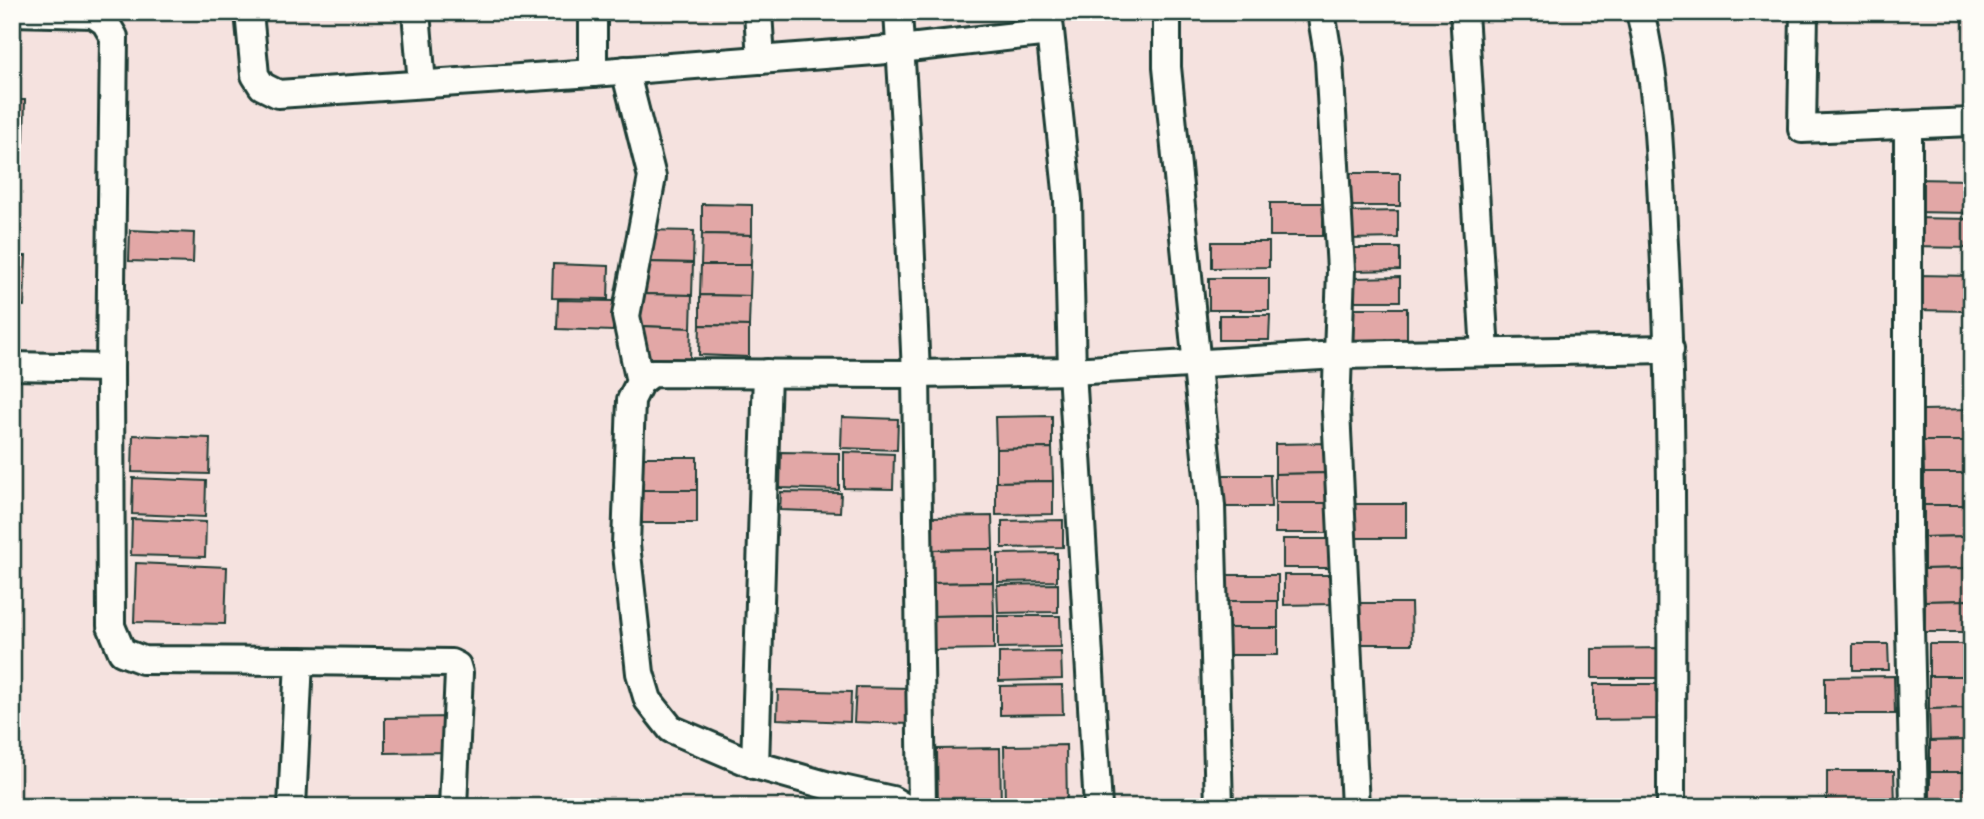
<svg xmlns="http://www.w3.org/2000/svg" width="1984" height="819" font-family="'Patrick Hand',sans-serif">
<style>
.building{fill:#e2a7a6;stroke:#1f3d34;stroke-width:2}
.lines{fill:none;stroke-linecap:round;stroke-linejoin:round}
.street-casing{stroke:#1f3d34;stroke-width:32}
.street{stroke:#fdfcf7;stroke-width:26}
</style>
<rect width="100%" height="100%" fill="#f5e2df"/>
<filter id="ink" filterUnits="userSpaceOnUse"><feTurbulence type="fractalNoise" baseFrequency=".0143" numOctaves="2"/><feDisplacementMap in="SourceGraphic" scale="14" xChannelSelector="R" yChannelSelector="G"/><feConvolveMatrix kernelMatrix="1 2 1 2 8 2 1 2 1" color-interpolation-filters="sRGB"/></filter>
<g filter="url(#ink)">
<!-- building -->
<g class="building">
<path d="M 12,100 L 25,100 L 24,142 L 12,141 Z"/>
<rect x="1347" y="173" width="53" height="33"/>
<path d="M 1912,179 L 1972,180 L 1972,213 L 1912,212 Z"/>
<rect x="1270" y="203" width="53" height="33"/>
<path d="M 702,204 L 752,205 L 752,235 L 702,234 Z"/>
<path d="M 12,206 L 21,206 L 19,247 L 12,247 Z"/>
<path d="M 1398,211 L 1398,238 L 1348,239 L 1348,212 Z"/>
<path d="M 1912,218 L 1972,219 L 1972,248 L 1911,247 Z"/>
<path d="M 130,230 L 194,233 L 193,263 L 129,261 Z"/>
<path d="M 642,230 L 694,231 L 693,263 L 641,262 Z"/>
<path d="M 702,234 L 752,235 L 751,265 L 701,265 Z"/>
<path d="M 1212,242 L 1269,242 L 1269,267 L 1212,268 Z"/>
<path d="M 1352,248 L 1400,248 L 1400,270 L 1352,271 Z"/>
<path d="M 12,256 L 26,256 L 24,306 L 12,305 Z"/>
<path d="M 641,262 L 693,263 L 692,295 L 640,294 Z"/>
<path d="M 553,264 L 609,266 L 608,299 L 552,298 Z"/>
<path d="M 701,265 L 751,265 L 750,296 L 700,295 Z"/>
<path d="M 1917,275 L 1972,276 L 1972,311 L 1917,310 Z"/>
<path d="M 1400,277 L 1400,301 L 1354,301 L 1354,278 Z"/>
<rect x="1209" y="278" width="60" height="32"/>
<path d="M 640,294 L 692,295 L 691,328 L 640,326 Z"/>
<path d="M 700,295 L 750,296 L 749,326 L 700,325 Z"/>
<path d="M 558,300 L 613,301 L 613,331 L 557,329 Z"/>
<rect x="1349" y="308" width="58" height="32"/>
<path d="M 1219,315 L 1270,315 L 1269,340 L 1219,340 Z"/>
<path d="M 700,325 L 749,326 L 749,357 L 699,355 Z"/>
<path d="M 640,326 L 691,328 L 690,359 L 639,358 Z"/>
<path d="M 1972,409 L 1972,441 L 1923,441 L 1923,410 Z"/>
<path d="M 1052,416 L 1052,448 L 996,449 L 995,417 Z"/>
<path d="M 842,417 L 898,419 L 897,450 L 841,448 Z"/>
<path d="M 133,435 L 210,438 L 209,474 L 132,472 Z"/>
<path d="M 1923,441 L 1972,441 L 1972,473 L 1924,473 Z"/>
<path d="M 1333,443 L 1333,473 L 1275,474 L 1275,444 Z"/>
<path d="M 1052,448 L 1053,481 L 996,482 L 996,449 Z"/>
<path d="M 781,452 L 839,453 L 839,490 L 780,488 Z"/>
<path d="M 844,452 L 894,454 L 893,489 L 844,488 Z"/>
<path d="M 641,457 L 697,457 L 697,490 L 642,490 Z"/>
<path d="M 1333,473 L 1333,503 L 1275,503 L 1275,474 Z"/>
<rect x="1924" y="473" width="48" height="32"/>
<path d="M 1218,475 L 1270,475 L 1271,507 L 1218,507 Z"/>
<path d="M 133,478 L 206,481 L 205,517 L 132,514 Z"/>
<path d="M 1053,481 L 1053,514 L 996,515 L 996,482 Z"/>
<rect x="642" y="490" width="55" height="33"/>
<path d="M 781,492 L 841,493 L 840,512 L 780,510 Z"/>
<rect x="1275" y="503" width="58" height="30"/>
<rect x="1355" y="504" width="51" height="34"/>
<path d="M 1924,505 L 1972,505 L 1972,536 L 1924,537 Z"/>
<path d="M 992,516 L 993,549 L 931,550 L 930,517 Z"/>
<path d="M 132,519 L 206,522 L 205,557 L 131,555 Z"/>
<path d="M 1063,520 L 1063,547 L 1002,548 L 1002,521 Z"/>
<path d="M 1972,536 L 1972,568 L 1924,569 L 1924,537 Z"/>
<rect x="1283" y="539" width="48" height="29"/>
<path d="M 993,549 L 993,582 L 931,583 L 931,550 Z"/>
<path d="M 1057,553 L 1057,581 L 998,582 L 998,554 Z"/>
<path d="M 136,563 L 227,567 L 225,624 L 134,622 Z"/>
<path d="M 1972,568 L 1972,600 L 1925,601 L 1924,569 Z"/>
<rect x="1225" y="575" width="53" height="26"/>
<path d="M 1284,575 L 1332,575 L 1332,604 L 1284,605 Z"/>
<path d="M 993,582 L 994,615 L 932,616 L 931,583 Z"/>
<path d="M 1058,584 L 1058,612 L 998,613 L 997,585 Z"/>
<path d="M 1972,600 L 1972,632 L 1925,632 L 1925,601 Z"/>
<rect x="1225" y="601" width="53" height="27"/>
<path d="M 1358,603 L 1411,603 L 1412,644 L 1358,644 Z"/>
<path d="M 994,615 L 994,649 L 932,650 L 932,616 Z"/>
<path d="M 998,616 L 1060,616 L 1061,647 L 998,648 Z"/>
<rect x="1225" y="628" width="53" height="27"/>
<path d="M 1853,644 L 1888,644 L 1889,670 L 1853,670 Z"/>
<rect x="1929" y="644" width="43" height="32"/>
<path d="M 1662,648 L 1662,678 L 1592,678 L 1592,649 Z"/>
<path d="M 1061,652 L 1062,679 L 999,681 L 999,653 Z"/>
<path d="M 1894,676 L 1895,714 L 1825,714 L 1825,677 Z"/>
<path d="M 1929,676 L 1972,676 L 1972,708 L 1929,709 Z"/>
<path d="M 1594,684 L 1665,684 L 1665,719 L 1594,720 Z"/>
<path d="M 1062,685 L 1063,714 L 1000,715 L 1000,686 Z"/>
<path d="M 856,687 L 911,688 L 910,724 L 854,722 Z"/>
<path d="M 778,690 L 851,692 L 850,722 L 777,719 Z"/>
<path d="M 1972,708 L 1972,740 L 1930,741 L 1929,709 Z"/>
<path d="M 451,717 L 452,752 L 385,753 L 385,718 Z"/>
<path d="M 1972,740 L 1972,772 L 1930,772 L 1930,741 Z"/>
<path d="M 1066,745 L 1067,806 L 1005,807 L 1004,746 Z"/>
<path d="M 1000,748 L 1001,806 L 938,807 L 937,749 Z"/>
<path d="M 1827,771 L 1894,771 L 1895,806 L 1827,807 Z"/>
<rect x="1930" y="772" width="42" height="32"/>
<path d="M 446,799 L 446,807 L 394,807 L 394,800 Z"/>
</g>
<g class="lines">
<defs>
<g id="street">
<path d="M 12,12 L 93,14 L 105,22 L 114,37 L 110,368"/>
<path d="M 249,12 L 255,75 L 262,86 L 278,94 L 593,73"/>
<path d="M 416,12 L 422,84"/>
<path d="M 593,12 L 593,73 L 900,49 L 1050,32"/>
<path d="M 758,12 L 761,60"/>
<path d="M 898,12 L 906,143 L 916,374 L 922,807"/>
<path d="M 1048,12 L 1068,200 L 1072,371 L 1098,807"/>
<path d="M 1167,12 L 1167,67 L 1211,506 L 1219,807"/>
<path d="M 1321,12 L 1329,60 L 1341,270 L 1336,410 L 1355,807"/>
<path d="M 1464,12 L 1485,352"/>
<path d="M 1640,12 C 1659,87 1660,167 1664,244 C 1674,431 1671,619 1671,807"/>
<path d="M 1804,12 L 1802,129 L 1972,122"/>
<path d="M 625,70 L 652,177 L 626,316 L 640,382"/>
<path d="M 1908,125 L 1908,538 L 1914,807"/>
<path d="M 12,366 L 110,368 L 111,626 L 122,652 L 143,660 L 299,661 L 292,807"/>
<path d="M 299,661 L 451,663 L 457,666 L 459,673 L 453,807"/>
<path d="M 755,765 L 767,373"/>
<path d="M 904,807 L 892,800 L 829,786 L 755,765 L 671,729 L 648,700 L 640,673 L 626,545 L 631,400 L 640,382 L 652,373 L 916,374 L 1072,371 L 1338,355 L 1670,349"/>
</g>
</defs>
<!-- street casing -->
<use href="#street" class="street-casing"/>
<!-- street -->
<use href="#street" class="street"/>
</g>
</g>
<!-- margin -->
<rect width="1984" height="819" fill="none" stroke="#fdfcf7" stroke-width="42"/>
<rect x="21" y="21" width="1942" height="777" fill="none" stroke="#1f3d34" stroke-width="2.5" filter="url(#ink)"/>
</svg>
